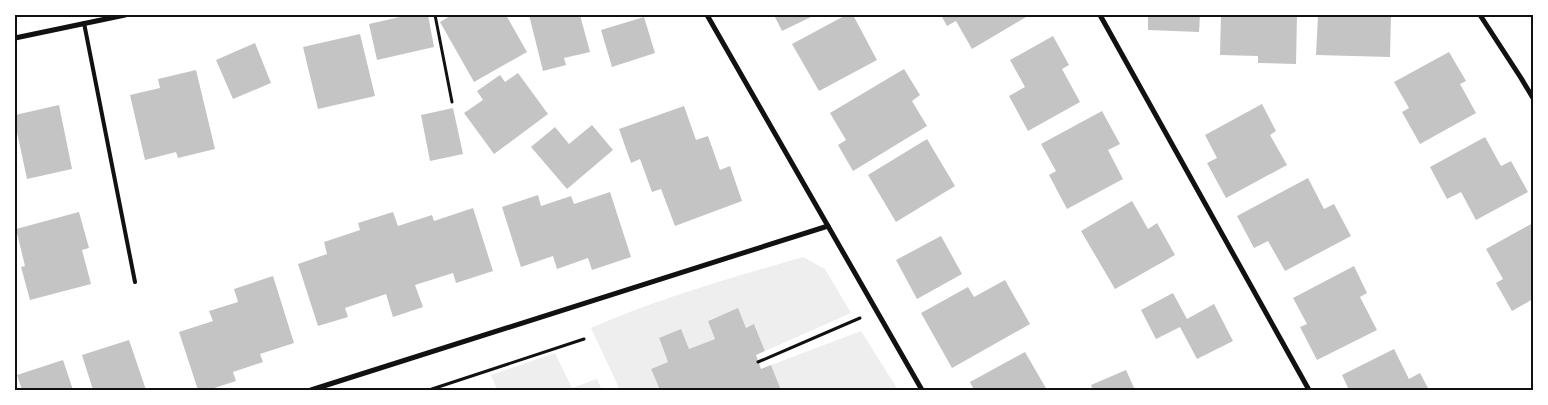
<svg xmlns="http://www.w3.org/2000/svg" width="1548" height="405" font-family="'DM Sans',sans-serif">
<style>
.green{fill:#eee}
.building{fill:#c4c4c4}
.lines{fill:none;stroke-linecap:round;stroke-linejoin:round}
.path{stroke:#111;stroke-width:3}
.service{stroke:#111;stroke-width:4}
.minor{stroke:#111;stroke-width:5}
.neatline{fill:none;stroke:#111;stroke-width:2}
</style>
<rect width="100%" height="100%" fill="#fff"/>
<!-- green -->
<g class="green">
<path d="M 803,257 L 825,269 L 851,313 L 765,351 L 755,325 L 746,328 L 738,309 L 708,320 L 715,339 L 689,349 L 680,330 L 659,339 L 668,362 L 651,369 L 660,390 L 620,390 L 591,328 C 660,298 731,278 803,257 Z"/>
<path d="M 861,331 L 898,390 L 781,390 L 771,365 Z"/>
<path d="M 555,353 L 572,388 L 597,379 L 602,390 L 497,390 L 491,375 Z"/>
</g>
<!-- building -->
<g class="building">
<path d="M 403,15 L 428,15 L 434,47 L 377,60 L 369,24 L 404,16 Z"/>
<path d="M 452,15 L 506,15 L 527,52 L 474,82 L 440,22 Z"/>
<path d="M 529,15 L 580,15 L 590,52 L 564,58 L 566,65 L 543,71 Z"/>
<path d="M 774,15 L 815,15 L 782,31 Z"/>
<path d="M 846,15 L 853,15 L 877,60 L 819,91 L 792,44 Z"/>
<path d="M 941,15 L 1025,15 L 1026,17 L 972,49 L 956,21 L 947,26 Z"/>
<path d="M 1148,15 L 1200,15 L 1199,32 L 1148,30 Z"/>
<path d="M 1221,15 L 1297,15 L 1296,64 L 1258,63 L 1258,56 L 1220,55 Z"/>
<path d="M 1318,15 L 1391,15 L 1390,57 L 1316,55 Z"/>
<path d="M 644,17 L 655,53 L 612,67 L 601,30 Z"/>
<path d="M 360,34 L 375,96 L 318,109 L 303,47 Z"/>
<path d="M 1053,36 L 1069,65 L 1062,69 L 1080,102 L 1028,131 L 1009,96 L 1025,87 L 1010,60 Z"/>
<path d="M 255,43 L 271,83 L 233,99 L 216,60 Z"/>
<path d="M 1449,52 L 1466,81 L 1460,84 L 1476,113 L 1420,144 L 1402,112 L 1409,108 L 1394,82 Z"/>
<path d="M 904,69 L 920,95 L 912,101 L 927,126 L 853,171 L 838,145 L 846,140 L 830,113 Z"/>
<path d="M 196,70 L 215,149 L 178,158 L 176,152 L 145,160 L 130,95 L 160,88 L 158,79 Z"/>
<path d="M 518,73 L 548,114 L 494,154 L 464,113 L 483,100 L 477,91 L 500,75 L 505,82 Z"/>
<path d="M 1262,104 L 1276,131 L 1270,135 L 1287,165 L 1226,198 L 1207,163 L 1217,158 L 1205,135 Z"/>
<path d="M 59,105 L 72,169 L 27,179 L 15,123 L 15,115 Z"/>
<path d="M 684,106 L 696,140 L 708,136 L 720,170 L 730,166 L 742,201 L 675,226 L 661,189 L 652,192 L 640,159 L 631,163 L 619,129 Z"/>
<path d="M 453,108 L 463,154 L 430,161 L 421,115 Z"/>
<path d="M 1102,111 L 1120,144 L 1108,150 L 1123,179 L 1067,209 L 1049,175 L 1056,171 L 1041,144 Z"/>
<path d="M 592,125 L 613,150 L 567,189 L 531,147 L 555,127 L 569,144 Z"/>
<path d="M 1485,137 L 1501,166 L 1511,161 L 1528,192 L 1476,220 L 1461,192 L 1447,199 L 1430,167 Z"/>
<path d="M 927,139 L 955,186 L 896,222 L 868,175 Z"/>
<path d="M 1308,178 L 1324,209 L 1334,204 L 1351,236 L 1285,271 L 1268,241 L 1254,248 L 1237,216 Z"/>
<path d="M 610,192 L 631,257 L 592,270 L 588,258 L 557,269 L 553,256 L 521,267 L 502,207 L 538,195 L 541,206 L 571,196 L 574,204 Z"/>
<path d="M 1132,201 L 1148,229 L 1157,223 L 1175,255 L 1115,289 L 1081,231 Z"/>
<path d="M 473,208 L 493,271 L 456,283 L 453,273 L 415,285 L 423,307 L 393,317 L 386,294 L 345,308 L 348,317 L 318,326 L 298,264 L 327,254 L 324,242 L 360,230 L 358,223 L 393,212 L 398,226 L 432,215 L 434,221 Z"/>
<path d="M 79,212 L 89,248 L 82,250 L 91,284 L 30,300 L 21,267 L 25,266 L 16,229 Z"/>
<path d="M 1533,223 L 1533,299 L 1512,311 L 1496,283 L 1503,279 L 1486,249 Z"/>
<path d="M 941,236 L 962,274 L 917,299 L 896,260 Z"/>
<path d="M 1354,266 L 1367,293 L 1360,297 L 1377,330 L 1317,360 L 1300,327 L 1307,324 L 1293,298 Z"/>
<path d="M 273,276 L 294,343 L 260,354 L 263,362 L 233,372 L 236,381 L 208,390 L 198,390 L 179,332 L 213,321 L 209,311 L 238,302 L 234,289 Z"/>
<path d="M 1005,280 L 1030,324 L 952,368 L 921,313 L 968,287 L 974,297 Z"/>
<path d="M 1173,293 L 1187,319 L 1214,304 L 1233,341 L 1197,359 L 1180,327 L 1156,339 L 1141,310 Z"/>
<path d="M 738,308 L 746,328 L 754,324 L 765,351 L 756,355 L 761,369 L 771,365 L 781,390 L 660,390 L 651,369 L 668,362 L 659,338 L 681,329 L 689,349 L 715,339 L 708,321 Z"/>
<path d="M 129,340 L 146,390 L 93,390 L 82,355 Z"/>
<path d="M 1394,349 L 1409,379 L 1420,373 L 1429,390 L 1349,390 L 1342,375 Z"/>
<path d="M 1025,352 L 1047,390 L 974,390 L 970,382 Z"/>
<path d="M 63,360 L 73,390 L 22,390 L 17,375 Z"/>
<path d="M 1126,370 L 1135,390 L 1093,390 L 1091,385 Z"/>
</g>
<g class="lines">
<!-- path -->
<g class="path">
<path d="M 435,15 L 452,102"/>
<path d="M 758,362 L 860,318"/>
<path d="M 429,390 L 584,339"/>
</g>
<!-- service -->
<path class="service" d="M 84,23 L 135,282"/>
<!-- minor -->
<g class="minor">
<path d="M 707,15 L 922,390"/>
<path d="M 1100,15 L 1309,390"/>
<path d="M 1480,15 L 1521,78 L 1533,98"/>
<path d="M 15,38 L 125,15"/>
<path d="M 311,390 L 828,226"/>
</g>
</g>
<!-- border -->
<rect width="1548" height="405" fill="none" stroke="#ffffff" stroke-width="32"/>
<rect x="16" y="16" width="1516" height="373" class="neatline"/>
</svg>
